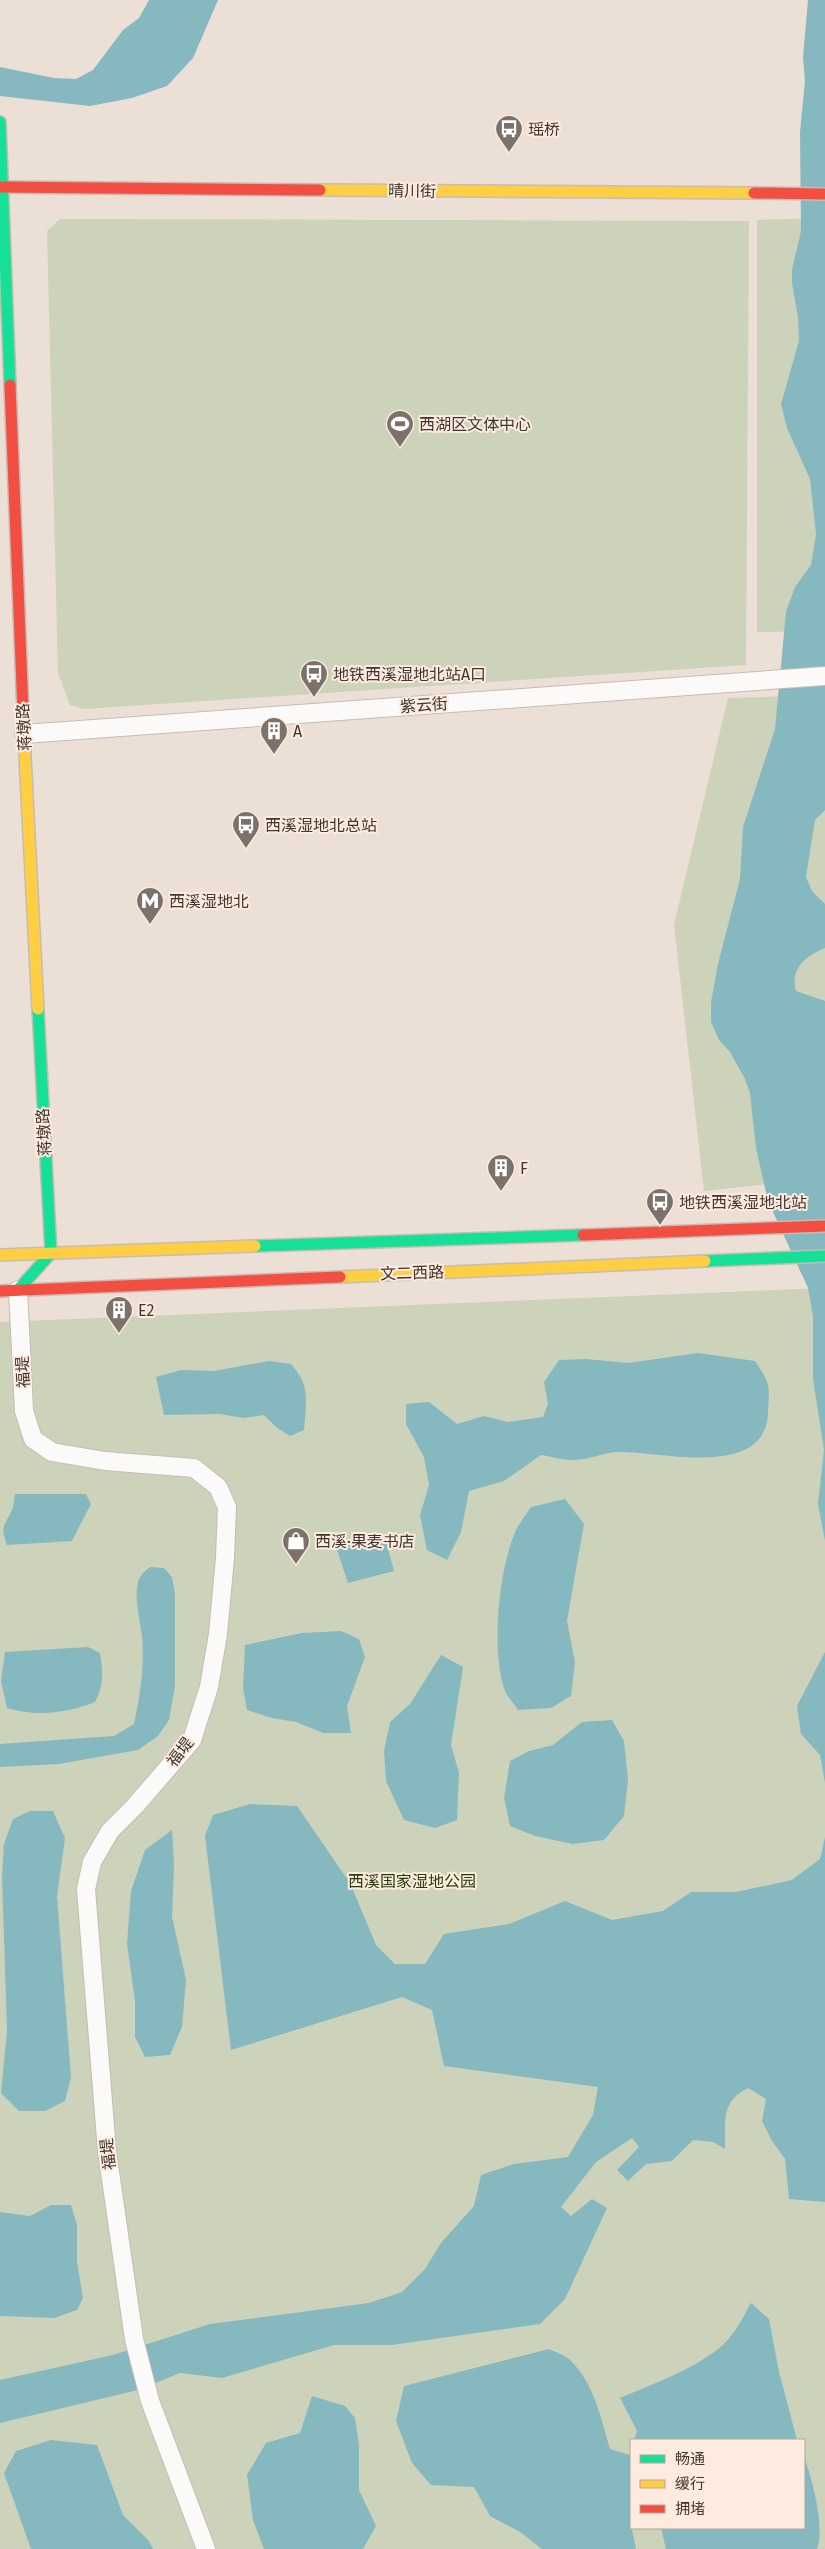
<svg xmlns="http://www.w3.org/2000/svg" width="825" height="2549" font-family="'Fira Sans','Noto Sans SC',sans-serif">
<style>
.green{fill:#ccd3ba;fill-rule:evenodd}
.water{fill:#86b8c0}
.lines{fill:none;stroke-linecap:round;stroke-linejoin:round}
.street-casing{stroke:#c6bcb5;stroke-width:20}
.fast-casing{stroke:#c6bcb5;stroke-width:14}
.slow-casing{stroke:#c6bcb5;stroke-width:14}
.jam-casing{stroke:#c6bcb5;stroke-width:14}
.street{stroke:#fcfaf9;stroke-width:18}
.fast{stroke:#16e098;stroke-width:11}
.slow{stroke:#ffcf43;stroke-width:11}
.jam{stroke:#f24e42;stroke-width:11}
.labels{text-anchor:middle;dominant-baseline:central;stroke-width:4;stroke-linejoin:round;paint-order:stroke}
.poi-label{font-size:16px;fill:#403731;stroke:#fdebdf;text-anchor:start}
.street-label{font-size:16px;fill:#403731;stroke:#fdebdf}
.park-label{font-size:16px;fill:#223f07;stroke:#fdebdf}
</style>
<rect width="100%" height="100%" fill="#ecdfd6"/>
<!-- green -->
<g class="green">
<path d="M 825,218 L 825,631 L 757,632 L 757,220 Z"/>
<path d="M 60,219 L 749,221 L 746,665 L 84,709 L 70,705 L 58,673 L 47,231 Z"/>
<path d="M 825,695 L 825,1178 L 704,1191 L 674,925 L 728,698 Z"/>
<path d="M 825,1288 L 825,2549 L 0,2549 L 0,1322 ZM 631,2440 L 804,2440 L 804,2528 L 631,2528 Z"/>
</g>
<!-- water -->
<g class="water">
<path d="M 149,0 L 218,0 L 193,58 L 167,86 L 132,98 L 90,106 L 0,96 L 0,67 L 54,78 L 76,79 L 93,70 L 123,30 L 139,18 Z"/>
<path d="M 808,0 L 825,0 L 825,810 L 815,820 L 806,877 L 812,891 L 825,904 L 825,948 C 805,956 790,969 796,991 L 825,1001 L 825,1541 L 818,1504 L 824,1450 L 813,1379 L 813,1316 L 808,1288 L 768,1201 L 756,1148 L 750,1093 L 745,1079 L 730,1052 L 719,1040 L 711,1022 L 711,1002 L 718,964 L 740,879 L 743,827 L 775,729 L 786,612 L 795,587 L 811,565 L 816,534 L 810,479 L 787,428 L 781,404 L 799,341 L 798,318 L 792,283 L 792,270 L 801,231 L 800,132 L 805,81 L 803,57 Z"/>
<path d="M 698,1353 L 755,1361 C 772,1386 769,1385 768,1414 C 764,1481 657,1450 616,1452 C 601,1453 586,1461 571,1460 C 561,1460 550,1456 541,1455 L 504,1481 L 469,1491 L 461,1532 L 447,1560 L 427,1550 L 420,1515 L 429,1485 L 424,1457 L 406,1424 L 406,1404 L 429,1402 L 457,1424 L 484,1416 L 508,1422 L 543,1417 L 548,1404 L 544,1382 L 559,1360 L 586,1359 L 628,1363 Z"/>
<path d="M 269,1361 L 291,1364 C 311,1386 306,1402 304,1430 L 290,1436 L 276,1427 L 264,1415 L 243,1418 L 220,1414 L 164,1415 L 156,1377 L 181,1370 L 214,1371 Z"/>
<path d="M 15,1494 L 86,1494 L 91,1504 L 72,1541 L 7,1545 C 0,1526 4,1527 12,1510 C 14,1506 14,1499 15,1494 Z"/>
<path d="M 565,1499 L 584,1524 L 567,1621 L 575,1662 L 571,1696 L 551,1708 L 518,1710 C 514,1703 506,1696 504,1688 C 491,1648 499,1568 516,1530 C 520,1522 526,1515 531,1507 Z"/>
<path d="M 385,1538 L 394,1571 L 348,1583 L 336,1547 Z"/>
<path d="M 150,1567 L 164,1568 L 172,1577 L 175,1594 L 175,1686 L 169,1720 L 158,1736 L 138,1750 L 59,1764 L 0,1767 L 0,1744 L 114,1736 L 134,1724 C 140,1696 145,1664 142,1636 C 140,1619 134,1599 138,1582 C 140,1575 144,1572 150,1567 Z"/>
<path d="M 341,1631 L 359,1639 L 365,1657 L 347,1706 L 351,1733 L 323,1733 L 296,1722 L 272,1718 L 247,1710 L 243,1688 L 245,1645 L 302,1633 Z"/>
<path d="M 88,1647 L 100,1653 C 103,1671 104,1685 95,1702 C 68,1713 36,1717 7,1708 L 1,1681 L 5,1652 Z"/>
<path d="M 825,1652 L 825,1783 L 820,1755 L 801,1734 L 797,1706 Z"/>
<path d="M 441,1655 L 463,1667 L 451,1745 L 459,1773 L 457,1820 L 435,1828 L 404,1820 L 386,1781 L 384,1751 L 390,1722 L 410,1704 Z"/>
<path d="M 612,1720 L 624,1741 L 628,1779 L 624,1816 L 604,1840 L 573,1844 L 535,1836 L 510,1826 L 504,1798 L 510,1761 L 529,1751 L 553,1745 L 582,1722 Z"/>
<path d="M 250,1804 L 297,1806 L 350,1883 L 376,1945 L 395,1964 L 425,1964 L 444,1934 L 509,1924 L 565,1901 L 612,1920 L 663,1911 L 691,1892 L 736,1892 L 792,1880 L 820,1859 L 825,1837 L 825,2202 L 789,2199 L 785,2159 L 772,2141 L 762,2121 L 766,2099 L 748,2088 C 720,2102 726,2121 725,2149 L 713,2142 L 693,2140 L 672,2161 L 646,2164 L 628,2181 L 617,2170 L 639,2147 L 632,2138 L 596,2162 L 561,2207 L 571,2216 L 592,2199 L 607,2208 L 565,2299 L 540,2324 L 392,2345 L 334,2345 L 222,2378 L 180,2373 L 138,2390 L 0,2423 L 0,2380 L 113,2355 L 210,2324 L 369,2303 L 402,2292 L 425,2269 L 441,2243 L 474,2206 L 481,2175 L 514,2164 L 568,2157 L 593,2115 L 598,2087 L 444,2066 L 432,2010 L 402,1997 L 231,2050 L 205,1836 L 213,1815 Z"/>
<path d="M 30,1811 L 53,1811 L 65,1838 L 57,1896 L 71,2078 L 65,2101 L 45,2111 L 19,2111 L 1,2093 L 7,2031 L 2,1876 L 4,1844 L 13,1819 Z"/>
<path d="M 172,1830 L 174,1865 L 172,1917 L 186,1980 L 182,2027 L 170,2055 L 145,2057 L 135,2037 L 135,2001 L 127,1944 L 131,1891 L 145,1850 Z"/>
<path d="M 51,2205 L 71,2205 L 77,2225 L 77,2262 L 83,2298 L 77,2310 L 54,2318 L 0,2316 L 0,2212 L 30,2216 Z"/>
<path d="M 751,2303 L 769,2319 L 779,2372 L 797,2440 L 634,2440 L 637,2431 L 620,2398 C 653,2384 689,2371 717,2350 C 733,2338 742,2319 751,2303 Z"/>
<path d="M 549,2349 C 555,2352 565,2355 570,2360 C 594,2383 601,2418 610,2449 L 630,2455 L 631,2452 L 630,2520 L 636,2549 L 542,2549 L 520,2532 L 490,2516 L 474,2487 L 431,2485 L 412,2463 L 396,2421 L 404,2386 Z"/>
<path d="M 312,2396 L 345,2406 L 355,2418 L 359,2445 L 359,2490 L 376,2526 L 363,2549 L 264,2549 L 253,2520 L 247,2475 L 266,2443 L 300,2433 Z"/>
<path d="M 51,2440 L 97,2445 L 123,2515 L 149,2541 L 153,2549 L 31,2549 L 4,2473 L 16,2451 Z"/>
<path d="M 804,2457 C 813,2480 825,2529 817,2549 L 666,2549 L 661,2528 L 804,2528 Z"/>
</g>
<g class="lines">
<defs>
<g id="street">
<path d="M 24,734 L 825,676"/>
<path d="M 18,1290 L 24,1411 L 33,1439 L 52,1452 L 105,1461 L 194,1468 L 218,1487 L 227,1507 L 225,1558 L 218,1634 L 209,1687 L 192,1740 L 135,1806 L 110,1831 L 92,1862 L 86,1889 L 107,2151 L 134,2339 L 150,2401 L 206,2549"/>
</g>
<g id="fast">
<path d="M 0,122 L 10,385"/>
<path d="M 255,1246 L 583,1235"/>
<path d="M 705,1261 L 825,1256"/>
<path d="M 18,1290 L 51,1253 L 38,1009"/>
</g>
<g id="slow">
<path d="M 320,190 L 754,193"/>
<path d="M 24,737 L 38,1009"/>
<path d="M 0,1255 L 255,1246"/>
<path d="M 340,1277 L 705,1261"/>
</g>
<g id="jam">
<path d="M 0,187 L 320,190"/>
<path d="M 754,193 L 825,194"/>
<path d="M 10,385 L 24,737"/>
<path d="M 583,1235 L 825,1226"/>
<path d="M 0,1291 L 340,1277"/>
</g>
</defs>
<!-- street casing -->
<use href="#street" class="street-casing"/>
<!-- fast casing -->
<use href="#fast" class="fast-casing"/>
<!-- slow casing -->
<use href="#slow" class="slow-casing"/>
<!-- jam casing -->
<use href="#jam" class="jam-casing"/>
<!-- street -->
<use href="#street" class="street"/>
<!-- fast -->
<use href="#fast" class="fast"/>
<!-- slow -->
<use href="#slow" class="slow"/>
<!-- jam -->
<use href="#jam" class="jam"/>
</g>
<!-- icons -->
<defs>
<symbol id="bus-pin" viewBox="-11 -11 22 30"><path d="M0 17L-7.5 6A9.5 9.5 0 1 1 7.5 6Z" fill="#7c726b" stroke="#fdebdf"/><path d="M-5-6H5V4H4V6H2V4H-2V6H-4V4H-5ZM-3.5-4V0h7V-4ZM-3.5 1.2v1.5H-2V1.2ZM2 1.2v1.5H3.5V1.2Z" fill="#fff"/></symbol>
<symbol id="stadium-pin" viewBox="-11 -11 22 30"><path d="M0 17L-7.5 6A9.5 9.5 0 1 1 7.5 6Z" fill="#7c726b" stroke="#fdebdf"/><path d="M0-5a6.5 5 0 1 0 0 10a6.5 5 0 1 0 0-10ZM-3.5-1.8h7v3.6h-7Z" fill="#fff"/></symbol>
<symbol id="building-pin" viewBox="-11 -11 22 30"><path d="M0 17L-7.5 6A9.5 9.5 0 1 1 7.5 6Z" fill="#7c726b" stroke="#fdebdf"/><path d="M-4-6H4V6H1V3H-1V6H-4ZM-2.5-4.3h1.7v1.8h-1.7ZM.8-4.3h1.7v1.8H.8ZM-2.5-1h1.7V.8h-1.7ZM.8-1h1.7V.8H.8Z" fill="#fff"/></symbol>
<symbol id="metro-pin" viewBox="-11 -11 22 30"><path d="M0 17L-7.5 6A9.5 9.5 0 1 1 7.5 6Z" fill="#7c726b" stroke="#fdebdf"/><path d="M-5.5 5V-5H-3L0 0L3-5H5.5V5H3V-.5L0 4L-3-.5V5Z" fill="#fff"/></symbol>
<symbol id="shop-pin" viewBox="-11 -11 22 30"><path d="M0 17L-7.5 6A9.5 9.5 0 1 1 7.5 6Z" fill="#7c726b" stroke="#fdebdf"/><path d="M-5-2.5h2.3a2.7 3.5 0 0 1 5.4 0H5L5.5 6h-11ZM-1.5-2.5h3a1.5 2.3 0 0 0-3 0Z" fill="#fff"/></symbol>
</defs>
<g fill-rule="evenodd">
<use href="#bus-pin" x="493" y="113" width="32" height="43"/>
<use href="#stadium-pin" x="384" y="408" width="32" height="43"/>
<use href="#bus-pin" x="298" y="658" width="32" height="43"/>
<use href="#building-pin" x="258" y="715" width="32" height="43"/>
<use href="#bus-pin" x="230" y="809" width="32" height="43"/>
<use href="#metro-pin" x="134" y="885" width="32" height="43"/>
<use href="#building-pin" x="485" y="1152" width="32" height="43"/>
<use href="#bus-pin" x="644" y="1186" width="32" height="43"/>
<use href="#building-pin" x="103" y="1294" width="32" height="43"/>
<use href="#shop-pin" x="280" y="1525" width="32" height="43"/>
</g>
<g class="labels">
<!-- poi labels -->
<g class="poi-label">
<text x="528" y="129">瑶桥</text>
<text x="419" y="424">西湖区文体中心</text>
<text x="333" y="674">地铁西溪湿地北站A口</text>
<text x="293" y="731">A</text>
<text x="265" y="825">西溪湿地北总站</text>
<text x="169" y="901">西溪湿地北</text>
<text x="520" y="1168">F</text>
<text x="679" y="1202">地铁西溪湿地北站</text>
<text x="138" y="1310">E2</text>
<text x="315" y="1541">西溪·果麦书店</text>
</g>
<!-- street labels -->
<g class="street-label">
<text transform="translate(412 191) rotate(1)">晴川街</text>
<text transform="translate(424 705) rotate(-4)">紫云街</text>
<text transform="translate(24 727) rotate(-93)">蒋墩路</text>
<text transform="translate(44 1132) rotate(-93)">蒋墩路</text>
<text transform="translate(412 1273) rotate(-2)">文二西路</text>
<text transform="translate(23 1372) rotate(-93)">福堤</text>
<text transform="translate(180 1752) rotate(-53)">福堤</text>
<text transform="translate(108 2154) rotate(-96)">福堤</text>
</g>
<!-- park labels -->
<g class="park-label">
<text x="412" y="1881">西溪国家湿地公园</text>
</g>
</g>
<!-- legend -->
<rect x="630" y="2439" width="175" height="90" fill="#fdebdf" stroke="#b1a399"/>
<rect x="640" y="2455" width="25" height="8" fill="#16e098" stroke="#b1a399"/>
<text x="675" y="2464" font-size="15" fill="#403731">畅通</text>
<rect x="640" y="2480" width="25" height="8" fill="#ffcf43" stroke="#b1a399"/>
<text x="675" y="2489" font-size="15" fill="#403731">缓行</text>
<rect x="640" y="2505" width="25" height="8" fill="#f24e42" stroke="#b1a399"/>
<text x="675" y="2514" font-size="15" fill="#403731">拥堵</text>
</svg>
